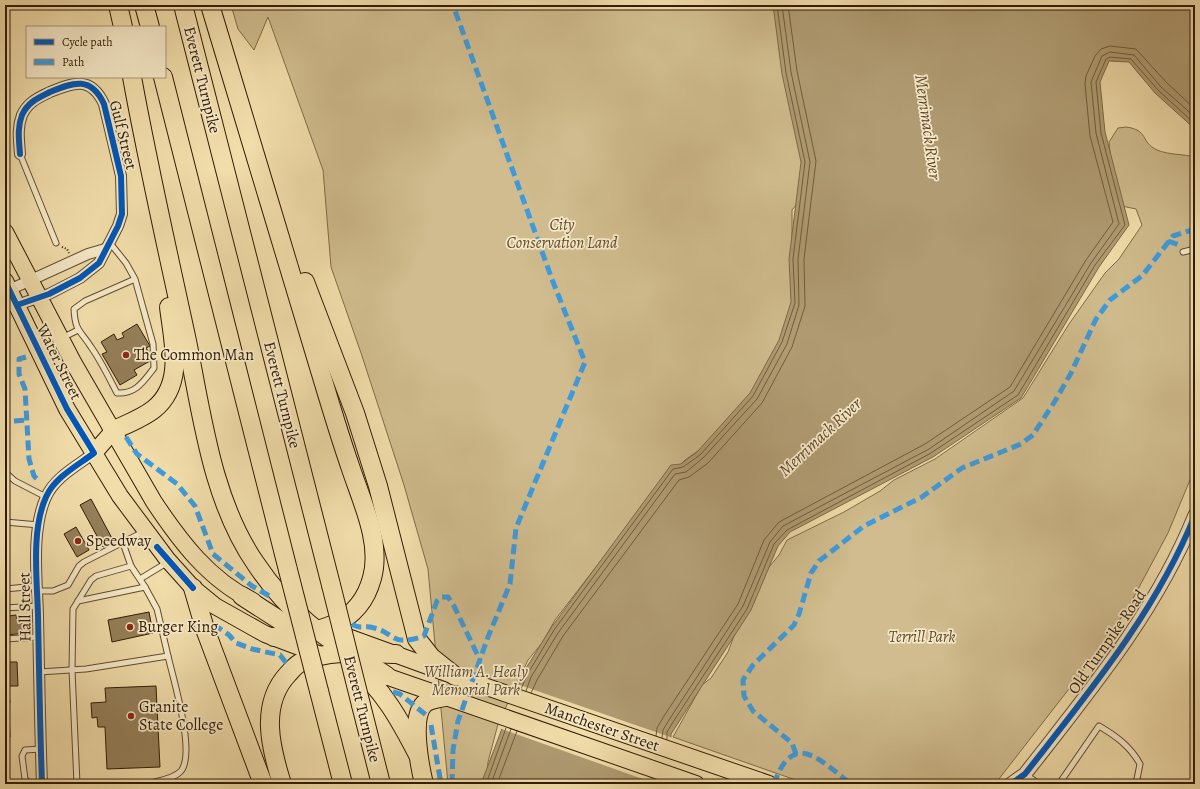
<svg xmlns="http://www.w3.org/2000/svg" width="1200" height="789" font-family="Alegreya,serif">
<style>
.green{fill:#d0bc8e;stroke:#806c49}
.water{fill:#b09b72;stroke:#7d6846}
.pier{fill:#f1ddaa}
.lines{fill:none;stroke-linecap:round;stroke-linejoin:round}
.shore{stroke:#705c3b;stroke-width:1}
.building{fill:#95805a;stroke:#311c04}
.service-casing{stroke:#614c2e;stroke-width:7}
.minor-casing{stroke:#614c2e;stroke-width:12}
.tertiary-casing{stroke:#614c2e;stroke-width:15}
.primary-casing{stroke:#311c04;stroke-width:18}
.motorway-casing{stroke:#311c04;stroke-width:20}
.path{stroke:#311c04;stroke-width:2;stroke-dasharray:1 2;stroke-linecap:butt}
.service{stroke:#f6e9c8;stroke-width:5}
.minor{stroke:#f6e9c8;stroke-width:10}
.tertiary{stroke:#f6e9c8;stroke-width:13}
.primary{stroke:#f1ddaa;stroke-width:16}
.motorway{stroke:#f1ddaa;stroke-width:18}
.motorway-bridge-casing{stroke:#311c04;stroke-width:20;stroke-linecap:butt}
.motorway-bridge{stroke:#f1ddaa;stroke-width:18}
.quiet{stroke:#3e9bdd;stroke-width:5;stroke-dasharray:10 5;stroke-linecap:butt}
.cycleway-casing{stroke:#f6e9c8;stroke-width:8}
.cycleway{stroke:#0057b8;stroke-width:6}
.poi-dot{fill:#8f2418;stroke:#f6e9c8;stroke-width:1.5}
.labels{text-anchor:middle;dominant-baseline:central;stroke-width:3.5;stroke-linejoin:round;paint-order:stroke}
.street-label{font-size:16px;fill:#311c04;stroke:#f6e9c8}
.park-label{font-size:16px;font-style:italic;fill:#614c2d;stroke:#f6e9c8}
.poi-label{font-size:16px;fill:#311c04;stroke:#f6e9c8;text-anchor:start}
.water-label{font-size:17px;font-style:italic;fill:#5d482a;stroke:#f6e9c8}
</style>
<rect width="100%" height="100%" fill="#f1ddaa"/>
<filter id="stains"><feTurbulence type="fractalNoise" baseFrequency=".005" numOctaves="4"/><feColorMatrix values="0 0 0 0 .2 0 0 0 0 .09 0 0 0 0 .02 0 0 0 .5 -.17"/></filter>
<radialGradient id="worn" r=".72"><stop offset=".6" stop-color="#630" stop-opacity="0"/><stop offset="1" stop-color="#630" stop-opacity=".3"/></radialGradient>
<!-- green -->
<g class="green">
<path d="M 231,5 L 777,5 L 800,88 L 803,196 L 792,210 L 792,249 L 794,294 L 777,371 L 718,437 L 685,460 L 660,484 L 555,620 L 542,643 L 528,660 L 498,724 L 488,762 L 486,784 L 448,784 L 428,569 L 404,485 L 361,353 L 331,267 L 323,170 L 268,17 L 254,50 L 238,29 Z"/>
<path d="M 1126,127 C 1149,130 1140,142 1157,150 C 1169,155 1183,154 1195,157 L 1195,468 L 1168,533 L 1129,606 L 1100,649 L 995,784 L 807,784 L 673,737 L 702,685 L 711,678 L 728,652 L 734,636 L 746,611 L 754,603 L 761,577 L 779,555 L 787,540 L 844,512 L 880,491 L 894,480 L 935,459 L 1023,398 L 1069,324 L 1105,273 L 1119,259 L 1142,225 L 1136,209 L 1117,205 L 1112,177 L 1109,142 L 1118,128 Z"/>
</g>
<!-- water -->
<path class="water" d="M 773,5 L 1195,5 L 1195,129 L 1155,93 L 1129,62 L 1109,61 L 1100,82 L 1105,132 L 1129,225 L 1099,267 L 1021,398 L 933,457 L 790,532 L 778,546 L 751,610 L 671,734 L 670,756 L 681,784 L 481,784 L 523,673 L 551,628 L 671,465 L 681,464 L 697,452 L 750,393 L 779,340 L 791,302 L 789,259 L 801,162 L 782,74 Z"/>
<!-- pier -->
<path class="pier" d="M 517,684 L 673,738 L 672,756 L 683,784 L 657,784 L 499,728 Z"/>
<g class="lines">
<!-- shore -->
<g class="shore">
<path d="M 521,689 L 527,675 L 554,630 L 673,469 L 683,467 L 700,455 L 753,396 L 782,342 L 795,303 L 793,259 L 805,162 L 786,73 L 777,5"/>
<path d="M 526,691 L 531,677 L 558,633 L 675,474 L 686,472 L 703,458 L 757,399 L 787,344 L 799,305 L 798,259 L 810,162 L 791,72 L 782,5"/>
<path d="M 531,693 L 537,680 L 563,636 L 679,480 L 689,477 L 708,463 L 762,403 L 792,347 L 805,306 L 804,259 L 816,161 L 797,71 L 788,5"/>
<path d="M 656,736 L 657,728 L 664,716 L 738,604 L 764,540 L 779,522 L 925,444 L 1010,387 L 1086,260 L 1113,222 L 1090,136 L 1085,84 L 1086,76 L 1095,56 L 1101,49 L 1110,46 L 1136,49 L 1166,82 L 1195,109"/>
<path d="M 662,738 L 663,730 L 669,720 L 743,606 L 770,542 L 783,526 L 929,449 L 1014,391 L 1091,263 L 1119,224 L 1096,133 L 1091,82 L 1102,56 L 1110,52 L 1134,55 L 1161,87 L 1195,117"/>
<path d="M 667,739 L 667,732 L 673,722 L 747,609 L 774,544 L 787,530 L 931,453 L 1018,395 L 1095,265 L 1125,225 L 1101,133 L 1096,82 L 1106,59 L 1110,57 L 1131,59 L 1158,90 L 1195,124"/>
<path d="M 486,784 L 506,728"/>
<path d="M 491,784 L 511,729"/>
<path d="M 497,784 L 517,731"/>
</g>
</g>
<!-- building -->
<g class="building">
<path d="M 137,324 L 150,346 L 146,348 L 151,355 L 148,357 L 150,361 L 134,370 L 137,375 L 120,385 L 102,354 L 107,352 L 101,342 L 114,334 L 117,340 L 124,337 L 122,333 Z"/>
<path d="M 91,499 L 114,542 L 103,547 L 80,505 Z"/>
<path d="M 76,527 L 89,550 L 77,557 L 64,534 Z"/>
<path d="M 149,612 L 153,633 L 112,642 L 108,620 Z"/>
<path d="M 16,615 L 17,619 L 27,618 L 28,633 L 5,635 L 5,620 L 8,620 L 8,616 Z"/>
<path d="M 5,662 L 17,662 L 18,686 L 5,686 Z"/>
<path d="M 156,686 L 160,767 L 107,769 L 105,727 L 98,727 L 97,717 L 92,718 L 91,703 L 106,702 L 105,688 Z"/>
<path d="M 5,694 L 9,694 L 10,703 L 5,703 Z"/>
<path d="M 9,713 L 10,737 L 5,737 L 5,714 Z"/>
</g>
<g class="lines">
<defs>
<g id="service">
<path d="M 20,154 L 56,243"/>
<path d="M 110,243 L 126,263 L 135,279 L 153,344 L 154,368 C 143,382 136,394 117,393 C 109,378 101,361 91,347 C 80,330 75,331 74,309 L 85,301 L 135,279"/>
<path d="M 1183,252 L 1195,249"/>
<path d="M 5,310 L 15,306"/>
<path d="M 62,338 L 78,330"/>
<path d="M 5,472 L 15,481 L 46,497"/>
<path d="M 5,522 L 39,525"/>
<path d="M 123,543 L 131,566 L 145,587"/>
<path d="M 140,579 L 168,562"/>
<path d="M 5,589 L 37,586"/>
<path d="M 38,591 L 53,591 L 68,585 L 79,566 L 84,562 L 143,532"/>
<path d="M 5,608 L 38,606"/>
<path d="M 5,639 L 38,637"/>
<path d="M 39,672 L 86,669 L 168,656 L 157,609 L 145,587 L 78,601"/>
<path d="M 41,749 L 25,750 L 22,756 L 25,779 L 29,783 L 42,782"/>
<path d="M 1025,774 L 1039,784"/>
<path d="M 77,784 L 72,670 L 73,609 L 91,580 L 96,576 L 131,566"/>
<path d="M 147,784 C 157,781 174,779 181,771 C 196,753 173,678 168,656"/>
<path d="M 1059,784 L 1099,726 C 1116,736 1130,746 1140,764 L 1136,784"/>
</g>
<g id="minor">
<path d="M 9,290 L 88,254 L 105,249"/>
<path d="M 17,305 L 49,294 L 80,278 L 99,263 L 118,226 L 122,214 L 121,176 L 104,104 C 91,76 74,82 50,92 C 38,98 28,102 22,115 C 17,128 19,140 20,154"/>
<path d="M 42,784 C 40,728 39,671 38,615 C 37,579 31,530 46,497 C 55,477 77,466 94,453"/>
</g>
<path id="tertiary" d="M 1011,784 L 1025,774 C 1089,692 1156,612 1195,515"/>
<g id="primary">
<path d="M 5,232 L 73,362 L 154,502 C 180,541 209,580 253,601"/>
<path d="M 5,281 L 67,409 L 120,496 L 167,559 L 193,588 L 215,606 L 265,634 L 318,654"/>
<path d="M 94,453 L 114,430"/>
<path d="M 334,632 L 455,676 L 769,784"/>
<path d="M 374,672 L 696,784"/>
</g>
<g id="motorway">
<path d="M 118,5 L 123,27"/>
<path d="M 144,5 L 150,27"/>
<path d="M 183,5 L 331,585"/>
<path d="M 210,5 C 249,136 289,266 328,397 C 335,420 342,443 350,466 C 361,500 382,542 372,578 C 359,627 317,632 274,637"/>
<path d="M 132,77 C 148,165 168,253 187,341 C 202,415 212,501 256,564 C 270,585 288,606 308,623 C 332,643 361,659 387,676"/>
<path d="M 163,77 L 288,570"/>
<path d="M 305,282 L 355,413 L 378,486 L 417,639 L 431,657 L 455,676"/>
<path d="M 114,430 C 127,424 143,418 154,409 C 185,384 173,341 169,307"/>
<path d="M 193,588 L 205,629 L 263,784"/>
<path d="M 242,596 L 284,623 L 305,634"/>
<path d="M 352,664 C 382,687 401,722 418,755"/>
<path d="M 319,691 L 343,784"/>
<path d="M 361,705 L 381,784"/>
<path d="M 282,784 C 271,749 259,705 288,674 C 292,670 296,664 302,662 C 329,649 366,653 396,654"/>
<path d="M 424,784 C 420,767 410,718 424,704 C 429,699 437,699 444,697"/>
</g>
</defs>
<!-- service casing -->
<use href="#service" class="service-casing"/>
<!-- minor casing -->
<use href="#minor" class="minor-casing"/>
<!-- tertiary casing -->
<use href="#tertiary" class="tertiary-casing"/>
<!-- primary casing -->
<use href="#primary" class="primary-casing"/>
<!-- motorway casing -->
<use href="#motorway" class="motorway-casing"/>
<!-- path -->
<path class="path" d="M 62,247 L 67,249 L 69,253"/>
<!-- service -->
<use href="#service" class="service"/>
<!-- minor -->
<use href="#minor" class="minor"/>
<!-- tertiary -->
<use href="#tertiary" class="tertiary"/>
<!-- primary -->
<use href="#primary" class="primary"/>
<!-- motorway -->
<use href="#motorway" class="motorway"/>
<defs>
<g id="motorway-bridge">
<path d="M 288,570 L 319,691"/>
<path d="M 331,585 L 361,705"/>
</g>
</defs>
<!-- motorway-bridge casing -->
<use href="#motorway-bridge" class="motorway-bridge-casing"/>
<!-- motorway-bridge -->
<use href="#motorway-bridge" class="motorway-bridge"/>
<!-- quiet -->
<g class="quiet">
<path d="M 1168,241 L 1182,246"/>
<path d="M 26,357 L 19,359 L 19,374 L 25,389 L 29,459 L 34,476 L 39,481"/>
<path d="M 14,421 L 27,420"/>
<path d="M 126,437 L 137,454 L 177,484 L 195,506 L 213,554 L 252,586 L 273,598"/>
<path d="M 352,624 C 359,629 363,626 370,627 C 397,632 389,648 424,636 L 437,601 L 442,597 L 448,597 L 454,606 L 480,660"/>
<path d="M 213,626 L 216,626 L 229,635 L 236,643 L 252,649 L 280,655 L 287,664"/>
<path d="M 393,692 L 400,694 L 426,715"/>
<path d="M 431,725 L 441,784"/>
<path d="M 796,754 L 792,743 L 753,711 L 744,696 L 743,680 L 753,665 L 794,625 L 799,614 L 811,573 L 819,561 L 864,526 L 922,497 L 962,468 L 1021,444 L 1033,435 L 1055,401 L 1071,373 L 1096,319 L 1110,300 L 1142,276 L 1173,236 L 1195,229"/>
<path d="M 452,784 L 453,750 L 458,721 L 488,637 L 510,584 L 516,528 L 585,362 L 553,282 L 453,5"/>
<path d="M 774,784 C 793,729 820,760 851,784"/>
</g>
<defs>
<g id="cycleway">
<path d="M 5,281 L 67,409 L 94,453 C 77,466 55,477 46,497 C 31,530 37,579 38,615 C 39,671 40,728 42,784"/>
<path d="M 17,305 L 49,294 L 80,278 L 99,263 L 118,226 L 122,214 L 121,176 L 104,104 C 91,76 74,82 50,92 C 38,98 28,102 22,115 C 17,128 19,140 20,154"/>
<path d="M 157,547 L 193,588"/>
<path d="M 1011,784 L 1025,774 C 1089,692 1156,612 1195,515"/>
</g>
</defs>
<!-- cycleway casing -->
<use href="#cycleway" class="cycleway-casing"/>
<!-- cycleway -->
<use href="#cycleway" class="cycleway"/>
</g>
<!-- markers -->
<g class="poi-dot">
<circle cx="126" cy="355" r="4"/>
<circle cx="78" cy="541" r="4"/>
<circle cx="130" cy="627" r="4"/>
<circle cx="131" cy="716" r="4"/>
</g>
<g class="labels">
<!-- street labels -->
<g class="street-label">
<text transform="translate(202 80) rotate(76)">Everett Turnpike</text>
<text transform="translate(123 135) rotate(76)">Gulf Street</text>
<text transform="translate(59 362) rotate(64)">Water Street</text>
<text transform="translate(282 395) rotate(76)">Everett Turnpike</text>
<text transform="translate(25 607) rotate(-91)">Hall Street</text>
<text transform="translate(1107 642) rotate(-55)">Old Turnpike Road</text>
<text transform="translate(362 709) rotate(76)">Everett Turnpike</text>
<text transform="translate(602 727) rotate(19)">Manchester Street</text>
</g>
<!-- park labels -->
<g class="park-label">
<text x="562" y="225">City<tspan x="562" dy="18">Conservation Land</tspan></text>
<text x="922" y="637">Terrill Park</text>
<text x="476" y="672">William A. Healy<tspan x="476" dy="18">Memorial Park</tspan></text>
</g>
<!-- poi labels -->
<g class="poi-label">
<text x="134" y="355">The Common Man</text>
<text x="86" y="541">Speedway</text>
<text x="138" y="627">Burger King</text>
<text x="139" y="707">Granite<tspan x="139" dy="18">State College</tspan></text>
</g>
<!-- water labels -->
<g class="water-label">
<text transform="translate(928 127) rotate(82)">Merrimack River</text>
<text transform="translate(820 437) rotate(-43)">Merrimack River</text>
</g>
</g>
<!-- margin -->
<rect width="1200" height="789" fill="none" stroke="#f1ddaa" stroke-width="20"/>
<rect x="6" y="6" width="1188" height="777" fill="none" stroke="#311c04" stroke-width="2"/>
<rect x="10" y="10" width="1180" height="769" fill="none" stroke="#311c04"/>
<!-- legend -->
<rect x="26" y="26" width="140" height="52" fill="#f6e9c8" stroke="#a7977a"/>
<rect x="34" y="39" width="20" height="6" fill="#0057b8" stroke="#a7977a"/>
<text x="62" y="46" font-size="12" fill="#311c04">Cycle path</text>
<rect x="34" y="59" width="20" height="6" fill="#3e9bdd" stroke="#a7977a"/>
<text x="62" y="66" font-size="12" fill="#311c04">Path</text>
<rect width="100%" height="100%" filter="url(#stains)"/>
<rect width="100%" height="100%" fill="url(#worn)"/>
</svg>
